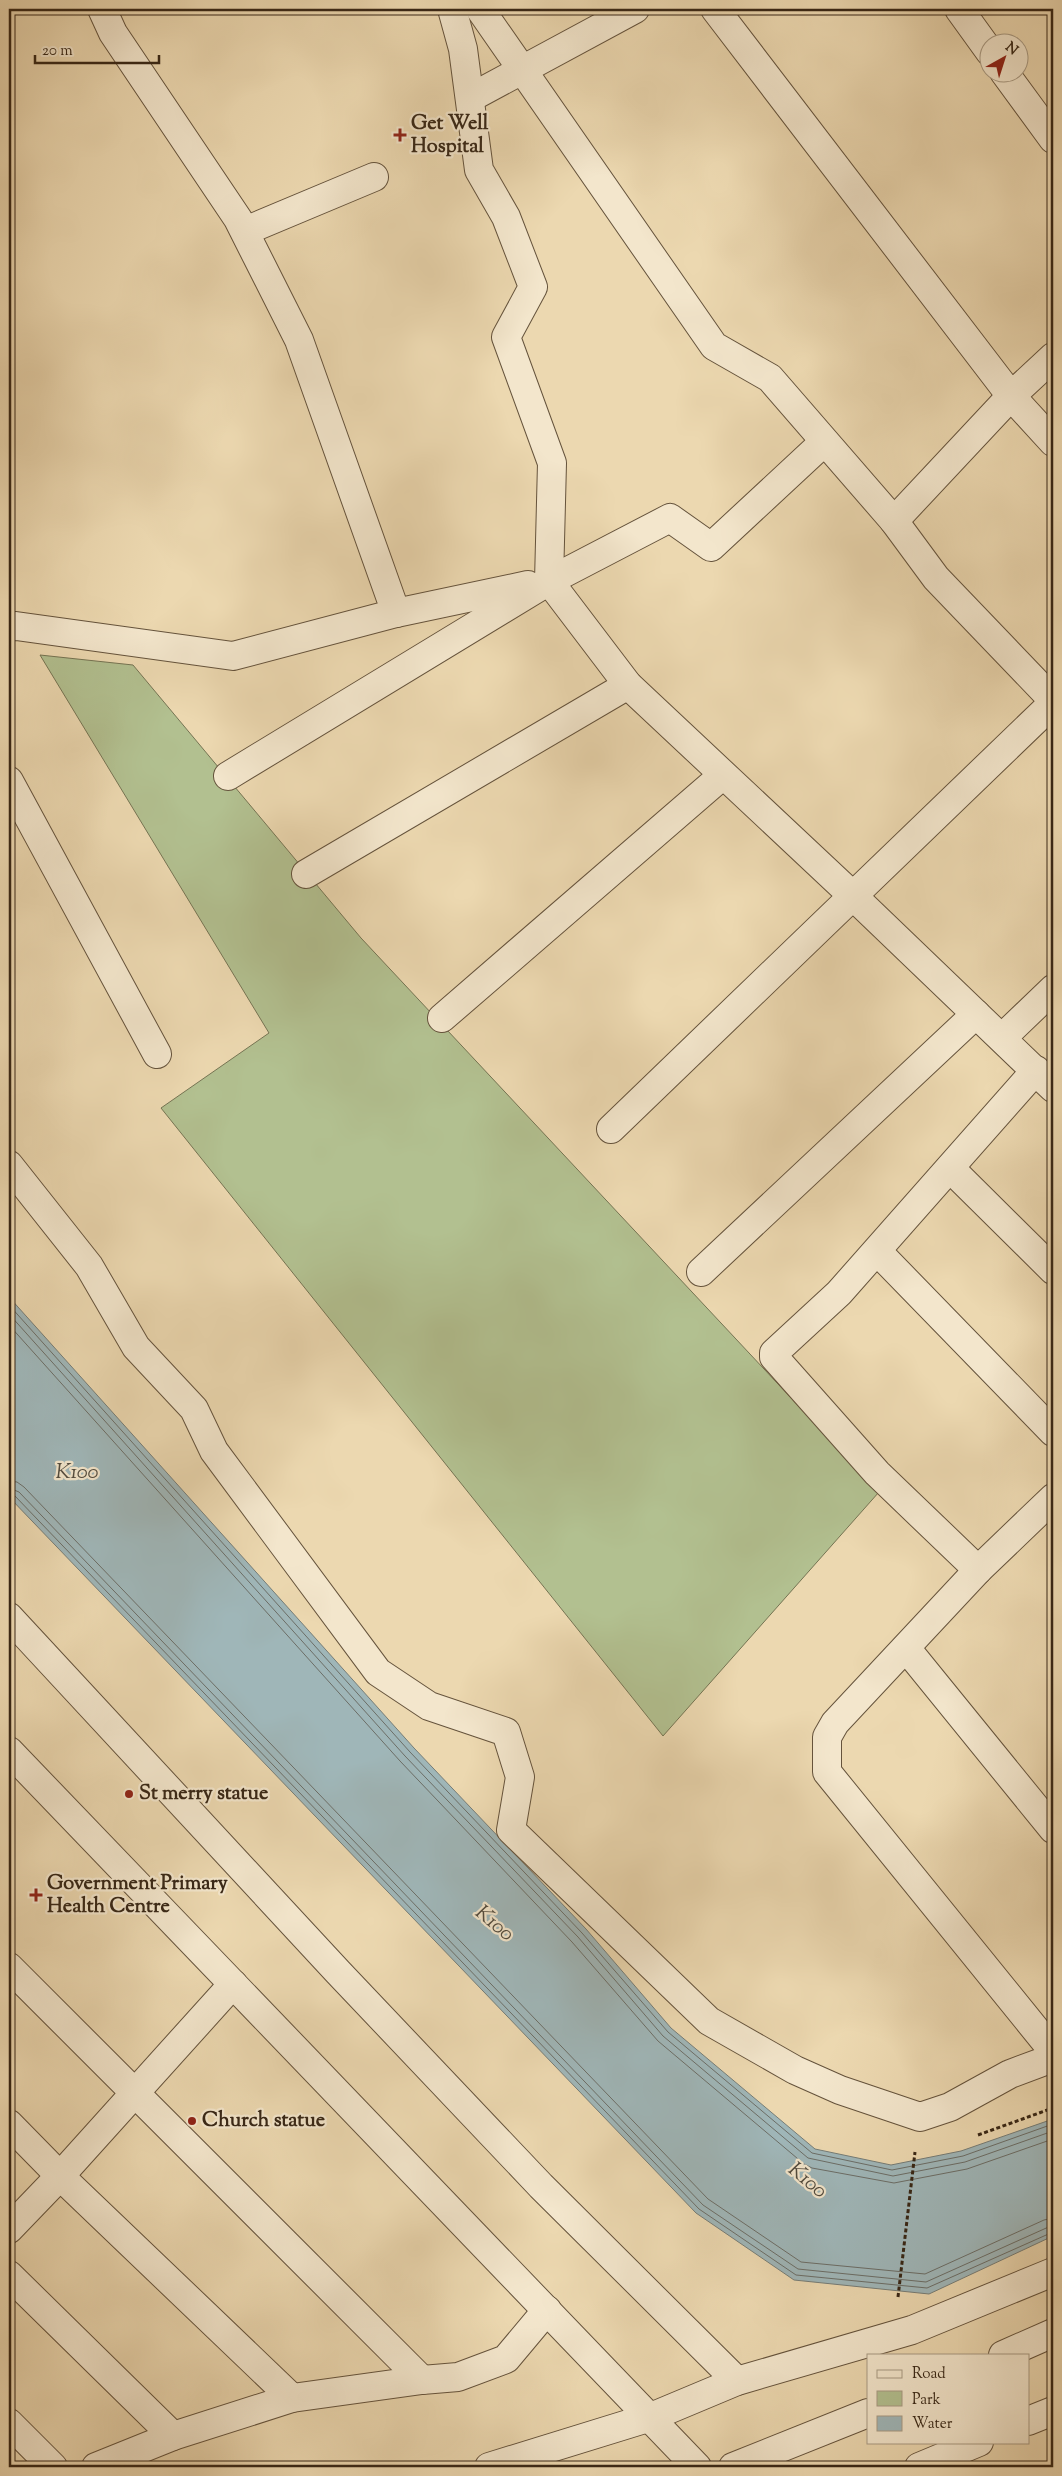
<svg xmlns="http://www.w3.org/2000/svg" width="1062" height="2476" font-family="'Sorts Mill Goudy',serif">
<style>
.green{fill:#b2c090;stroke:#757453}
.water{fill:#9fb6b8;stroke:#767d77}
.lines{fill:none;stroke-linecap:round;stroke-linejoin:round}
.shore{stroke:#6c6e67;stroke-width:1}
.minor-casing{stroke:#65533c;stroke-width:30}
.path{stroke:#382716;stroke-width:3;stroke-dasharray:4 2.5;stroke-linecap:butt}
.minor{stroke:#f3e6cc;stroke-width:28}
.poi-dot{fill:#8f2418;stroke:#f3e6cc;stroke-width:2}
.labels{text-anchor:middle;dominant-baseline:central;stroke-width:4.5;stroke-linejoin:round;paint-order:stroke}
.poi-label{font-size:20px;font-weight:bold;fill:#382716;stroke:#f3e6cc;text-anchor:start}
.water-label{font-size:21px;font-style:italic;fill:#524b3e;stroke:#f3e6cc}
</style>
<rect width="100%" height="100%" fill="#ecd8b0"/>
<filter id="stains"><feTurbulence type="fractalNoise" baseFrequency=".004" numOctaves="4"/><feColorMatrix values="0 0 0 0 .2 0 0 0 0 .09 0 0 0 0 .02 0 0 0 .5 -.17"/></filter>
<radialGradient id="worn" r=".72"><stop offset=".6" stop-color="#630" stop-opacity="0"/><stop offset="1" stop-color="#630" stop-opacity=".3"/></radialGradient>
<!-- green -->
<path class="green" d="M 40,655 L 133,665 L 361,938 L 879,1492 L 663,1736 L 161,1108 L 269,1033 Z"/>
<!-- water -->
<path class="water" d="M 9,1297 L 414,1748 L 586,1929 L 671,2028 L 815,2149 L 891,2165 L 961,2151 L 1053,2119 L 1053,2236 L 929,2294 L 794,2280 L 696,2213 L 9,1497 Z"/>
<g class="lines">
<!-- shore -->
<g class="shore">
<path d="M 9,1305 L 410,1752 L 582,1933 L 668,2032 L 812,2153 L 892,2170 L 963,2156 L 1053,2124"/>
<path d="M 9,1314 L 405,1756 L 578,1937 L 663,2036 L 808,2158 L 893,2176 L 965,2162 L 1053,2131"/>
<path d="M 9,1325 L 400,1761 L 572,1942 L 658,2041 L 804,2164 L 812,2168 L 894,2183 L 967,2169 L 1053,2139"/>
<path d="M 9,1481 L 17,1482 L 24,1487 L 708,2199 L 801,2262 L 925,2274 L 1044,2220 L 1053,2218"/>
<path d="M 9,1488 L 19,1492 L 703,2205 L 798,2269 L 926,2282 L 1053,2225"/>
<path d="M 9,1494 L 15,1496 L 699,2209 L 796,2275 L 927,2288 L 1053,2232"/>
</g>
<defs>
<g id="minor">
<path d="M 102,9 L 113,33 L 238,219 L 299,340 L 396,613"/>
<path d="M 452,9 L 463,49 L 479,170 L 506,217 L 533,287 L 506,337 L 552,463 L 549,581 L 628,685 L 853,896 L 1053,1088"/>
<path d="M 480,9 L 714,346 L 770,378 L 894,521 L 936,578 L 1053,700"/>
<path d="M 715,9 L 1011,396 L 1053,357"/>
<path d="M 959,9 L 990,52"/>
<path d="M 1004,72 L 1053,139"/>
<path d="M 470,98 L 635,9"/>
<path d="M 245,231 L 374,177"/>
<path d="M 894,521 L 1011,396 L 1053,442"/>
<path d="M 9,627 L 16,626 L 233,656 L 396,613 L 528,585"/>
<path d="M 228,776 L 549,581 L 670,518 L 711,547 L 824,442"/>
<path d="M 9,781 L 157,1054"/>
<path d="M 306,874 L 628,685"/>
<path d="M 442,1018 L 723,775"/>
<path d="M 1002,1038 L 1053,989"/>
<path d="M 611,1129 L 1053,703"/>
<path d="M 9,1165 L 89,1266 L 136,1347 L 194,1409 L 214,1451 L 378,1672 L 429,1706 L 506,1732 L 520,1777 L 511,1830 L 709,2021 L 795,2070 L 840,2090 L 920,2117 L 950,2107 L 1010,2074 L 1053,2058"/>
<path d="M 950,1168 L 1053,1270"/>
<path d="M 877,1251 L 1053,1432"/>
<path d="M 701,1272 L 976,1014"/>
<path d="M 1053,1498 L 978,1570 L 835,1723 L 827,1737 L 827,1772 L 1053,2051"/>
<path d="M 978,1570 L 877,1473 L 774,1357 L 774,1353 L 839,1293 L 1036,1070"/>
<path d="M 9,1617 L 338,1972 L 541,2186 L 737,2381"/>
<path d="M 906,1648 L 1053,1829"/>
<path d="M 9,1751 L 697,2467"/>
<path d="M 9,1967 L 422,2380"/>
<path d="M 9,2124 L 60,2176 L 292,2398 L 422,2380 L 458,2377 L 506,2359 L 547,2310"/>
<path d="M 9,2229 L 60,2176 L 233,1984"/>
<path d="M 9,2275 L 173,2436"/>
<path d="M 1003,2355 L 1053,2333"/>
<path d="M 1028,2421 L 1053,2411"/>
<path d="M 9,2423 L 53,2467"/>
<path d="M 96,2467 L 173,2436 L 292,2398"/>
<path d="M 489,2467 L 651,2417 L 737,2381 L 912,2330 L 1053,2272"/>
<path d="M 733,2467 L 868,2413"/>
<path d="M 919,2467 L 979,2442"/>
</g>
</defs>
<!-- minor casing -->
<use href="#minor" class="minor-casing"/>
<!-- path -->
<g class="path">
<path d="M 978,2135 L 1053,2108"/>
<path d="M 898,2297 L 915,2152"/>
</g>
<!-- minor -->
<use href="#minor" class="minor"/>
</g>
<!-- markers -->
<g class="poi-dot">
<path d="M397.5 127.5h5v5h5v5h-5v5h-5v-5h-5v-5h5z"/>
<circle cx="129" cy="1794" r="5"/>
<path d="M33.5 1887.5h5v5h5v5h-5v5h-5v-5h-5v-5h5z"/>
<circle cx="192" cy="2121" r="5"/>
</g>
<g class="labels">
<!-- poi labels -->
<g class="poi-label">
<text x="411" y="124">Get Well<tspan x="411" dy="23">Hospital</tspan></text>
<text x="139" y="1794">St merry statue</text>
<text x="47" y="1884">Government Primary<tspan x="47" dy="23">Health Centre</tspan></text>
<text x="202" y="2121">Church statue</text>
</g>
<!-- water labels -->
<g class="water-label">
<text x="77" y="1473">K100</text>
<text transform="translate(494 1924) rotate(39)">K100</text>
<text transform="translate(807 2181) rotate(39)">K100</text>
</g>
</g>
<!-- margin -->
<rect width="1062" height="2476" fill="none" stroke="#ecd8b0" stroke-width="30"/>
<rect x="10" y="10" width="1042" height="2456" fill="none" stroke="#382716" stroke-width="2.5"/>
<rect x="15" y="15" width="1032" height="2446" fill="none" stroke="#382716"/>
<!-- legend -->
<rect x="867" y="2354" width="162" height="90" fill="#f3e6cc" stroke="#a89a83"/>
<rect x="877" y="2370" width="25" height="8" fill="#f3e6cc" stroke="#a89a83"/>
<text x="912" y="2378" font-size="15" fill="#382716">Road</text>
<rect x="877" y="2391" width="25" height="15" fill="#b2c090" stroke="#a89a83"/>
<text x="912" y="2404" font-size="15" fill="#382716">Park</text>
<rect x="877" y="2416" width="25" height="15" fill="#9fb6b8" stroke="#a89a83"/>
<text x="912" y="2428" font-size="15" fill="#382716">Water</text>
<!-- north arrow -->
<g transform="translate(1004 58) rotate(39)"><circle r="24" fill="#f3e6cc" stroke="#a89a83"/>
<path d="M0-4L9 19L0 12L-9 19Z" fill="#8f2418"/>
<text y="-8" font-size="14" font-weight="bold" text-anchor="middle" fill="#382716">N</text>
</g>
<!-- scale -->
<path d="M35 55v8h124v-8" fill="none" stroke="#382716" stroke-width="2.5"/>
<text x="42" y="55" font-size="15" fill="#382716" stroke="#f3e6cc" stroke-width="4" paint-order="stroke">20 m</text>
<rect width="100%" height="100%" filter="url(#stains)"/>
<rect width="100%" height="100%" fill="url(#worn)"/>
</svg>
